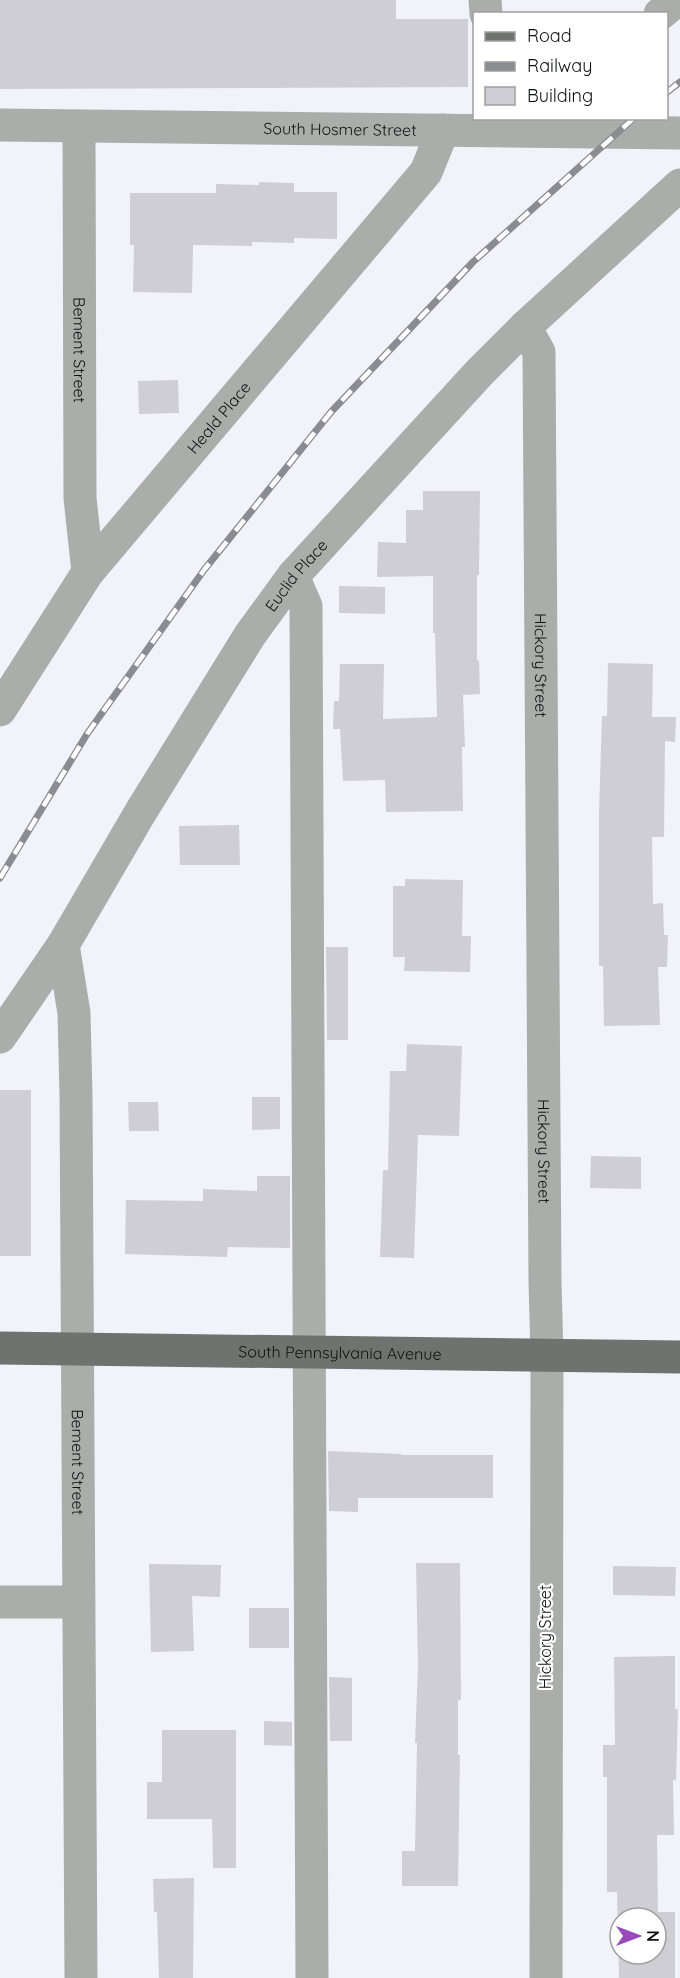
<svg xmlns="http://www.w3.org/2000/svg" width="680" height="1978" font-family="Quicksand,sans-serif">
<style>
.building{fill:#cfced4;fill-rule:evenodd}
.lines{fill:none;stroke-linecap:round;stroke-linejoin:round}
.minor{stroke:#abadab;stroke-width:33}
.major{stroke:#6f736f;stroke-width:33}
.rail-casing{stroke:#8a8c91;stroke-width:7}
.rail{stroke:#fff;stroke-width:4.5;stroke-dasharray:14;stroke-linecap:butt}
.labels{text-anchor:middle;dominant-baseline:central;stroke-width:4.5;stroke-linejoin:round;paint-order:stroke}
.street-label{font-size:16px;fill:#0f1012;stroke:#fff}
</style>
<rect width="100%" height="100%" fill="#f0f3fa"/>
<!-- building -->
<g class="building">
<path d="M 0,0 L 396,0 L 396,19 L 468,19 L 468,87 L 0,89 Z"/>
<path d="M 259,182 L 294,183 L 294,192 L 337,192 L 337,239 L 294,238 L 294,243 L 252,242 L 252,246 L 193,245 L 192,293 L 133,292 L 134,245 L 130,245 L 130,193 L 216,193 L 216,184 L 259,185 Z"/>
<path d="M 178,380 L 179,413 L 139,414 L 138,381 Z"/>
<path d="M 423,491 L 480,491 L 479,575 L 477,575 L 477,661 L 479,660 L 480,694 L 463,695 L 465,747 L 462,747 L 463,811 L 386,812 L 385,780 L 343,781 L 340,729 L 333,729 L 334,701 L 339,701 L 340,664 L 384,664 L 383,719 L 437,717 L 435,633 L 433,633 L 433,576 L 377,577 L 378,542 L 406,543 L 406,510 L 423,510 Z"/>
<path d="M 339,586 L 385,587 L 385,614 L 339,613 Z"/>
<path d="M 608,663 L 653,664 L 652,717 L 676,717 L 675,742 L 665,741 L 664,837 L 652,837 L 653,904 L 663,903 L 664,935 L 668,935 L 667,967 L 658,967 L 660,1025 L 604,1026 L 603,966 L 599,966 L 599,813 L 602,716 L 607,716 Z"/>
<path d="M 239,825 L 240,865 L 180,865 L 179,826 Z"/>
<path d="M 405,879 L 463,880 L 462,936 L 471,936 L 470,972 L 404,971 L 405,957 L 393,957 L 393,886 L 405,886 Z"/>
<path d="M 326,947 L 348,947 L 348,1040 L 327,1040 Z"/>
<path d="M 407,1044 L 462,1046 L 459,1136 L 418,1135 L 414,1258 L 380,1257 L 383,1170 L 388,1170 L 390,1071 L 406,1071 Z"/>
<rect x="0" y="1090" width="31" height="166"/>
<path d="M 252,1097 L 280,1097 L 280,1129 L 252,1130 Z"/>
<path d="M 128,1102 L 158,1102 L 159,1131 L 129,1131 Z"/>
<path d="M 591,1156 L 641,1157 L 641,1189 L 590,1188 Z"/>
<path d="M 257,1176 L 290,1176 L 290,1248 L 228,1247 L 227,1257 L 125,1254 L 126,1200 L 203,1201 L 203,1189 L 257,1191 Z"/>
<path d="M 328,1451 L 401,1454 L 401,1455 L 493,1455 L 493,1498 L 358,1498 L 358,1512 L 329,1511 Z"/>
<path d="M 416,1563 L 460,1563 L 461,1700 L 458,1700 L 458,1755 L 460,1755 L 458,1886 L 402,1886 L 402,1851 L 415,1851 L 417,1743 L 415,1743 L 418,1666 Z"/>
<path d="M 149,1564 L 221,1565 L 220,1597 L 192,1596 L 194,1651 L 151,1652 Z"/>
<path d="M 613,1566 L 676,1567 L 675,1596 L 613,1595 Z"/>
<rect x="249" y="1608" width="40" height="40"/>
<path d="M 675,1656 L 675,1709 L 678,1709 L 676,1780 L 673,1780 L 674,1835 L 657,1835 L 658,1912 L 675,1912 L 675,1978 L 619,1978 L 617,1892 L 607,1892 L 607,1777 L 603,1777 L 603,1745 L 615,1745 L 614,1657 ZM 620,1918 L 656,1918 L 656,1954 L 620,1954 Z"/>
<path d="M 329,1677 L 352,1678 L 352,1741 L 330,1741 Z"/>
<path d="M 264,1721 L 292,1722 L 292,1746 L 264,1745 Z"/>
<path d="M 162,1730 L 236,1730 L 236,1868 L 213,1868 L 212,1819 L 147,1819 L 147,1782 L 162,1782 Z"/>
<path d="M 194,1878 L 193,1978 L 159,1978 L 157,1912 L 154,1912 L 153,1879 Z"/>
</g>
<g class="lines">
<!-- minor -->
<g class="minor">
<path d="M 485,0 L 486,14"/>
<path d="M 660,14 L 677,0"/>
<path id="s1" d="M 0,125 L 680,133"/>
<path id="s2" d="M 79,126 L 80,498 L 88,572"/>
<path id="s3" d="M 525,327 L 539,352 L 545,1281 L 547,1356 L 546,1978"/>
<path d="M 293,576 L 306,606 L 312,1978"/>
<path id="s4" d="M 0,710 L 88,572 L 426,172 L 443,130"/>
<path id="s5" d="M 63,945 L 74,1013 L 76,1095 L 81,1978"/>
<path id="s6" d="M 0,1037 L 63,945 L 140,813 L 250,635 L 293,576 L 479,373 L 525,327 L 680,185"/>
<path d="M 0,1602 L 78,1602"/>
</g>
<!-- major -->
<path class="major" id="s7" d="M 0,1348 L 680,1357"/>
<defs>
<g id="rail">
<path d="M 666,93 L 680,82"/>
<path d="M 0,878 L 87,734 L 204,570 L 331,412 L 473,262 L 634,118"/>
</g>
</defs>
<!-- rail casing -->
<use href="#rail" class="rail-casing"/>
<!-- rail -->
<use href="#rail" class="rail"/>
</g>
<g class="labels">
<!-- street labels -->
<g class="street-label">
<text stroke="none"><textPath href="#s1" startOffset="340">South Hosmer Street</textPath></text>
<text stroke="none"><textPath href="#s2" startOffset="224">Bement Street</textPath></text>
<text stroke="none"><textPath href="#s4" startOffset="366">Heald Place</textPath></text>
<text stroke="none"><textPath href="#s6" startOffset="549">Euclid Place</textPath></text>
<text stroke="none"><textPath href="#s3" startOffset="342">Hickory Street</textPath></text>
<text stroke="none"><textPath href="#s3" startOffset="828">Hickory Street</textPath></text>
<text stroke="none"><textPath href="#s7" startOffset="340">South Pennsylvania Avenue</textPath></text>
<text stroke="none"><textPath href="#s5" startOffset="518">Bement Street</textPath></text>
<text transform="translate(545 1637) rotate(-90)">Hickory Street</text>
</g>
</g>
<!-- legend -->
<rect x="473" y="12" width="195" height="108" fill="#ffffff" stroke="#9f9fa0" stroke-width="1.5"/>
<rect x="485" y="32" width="30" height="9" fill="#6f736f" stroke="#9f9fa0" stroke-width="1.5"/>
<text x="527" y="42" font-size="18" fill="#0f1012">Road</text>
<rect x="485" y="62" width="30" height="9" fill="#8a8c91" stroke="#9f9fa0" stroke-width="1.5"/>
<text x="527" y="72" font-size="18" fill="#0f1012">Railway</text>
<rect x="485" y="87" width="30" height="18" fill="#cfced4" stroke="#9f9fa0" stroke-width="1.5"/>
<text x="527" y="102" font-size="18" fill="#0f1012">Building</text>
<!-- north arrow -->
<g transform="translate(638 1936) rotate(90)"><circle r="28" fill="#ffffff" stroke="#9f9fa0" stroke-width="1.5"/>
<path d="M0-4.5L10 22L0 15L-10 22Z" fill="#994aba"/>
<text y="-9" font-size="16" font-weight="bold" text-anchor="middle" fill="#0f1012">N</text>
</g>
</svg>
